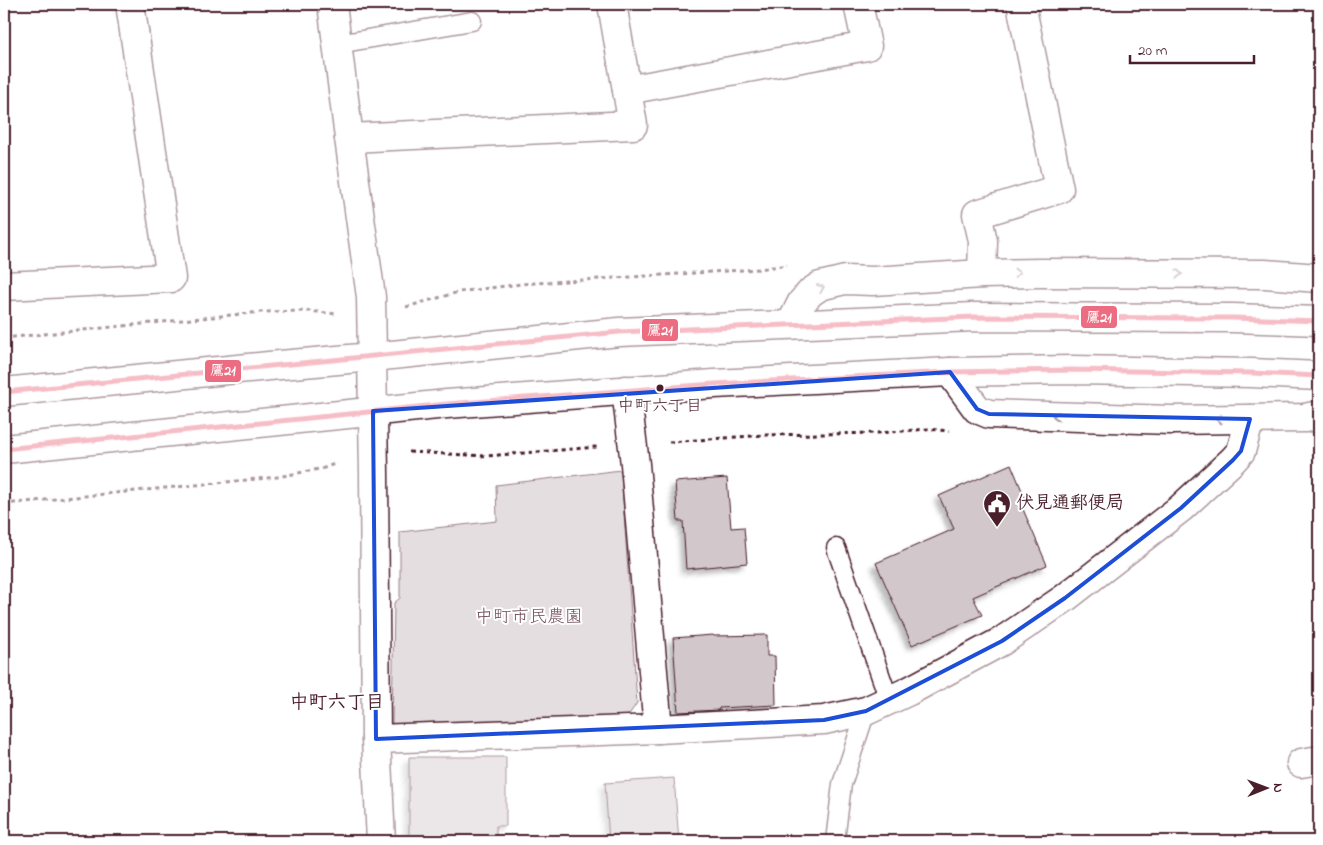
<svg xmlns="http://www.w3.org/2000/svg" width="1323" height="845" font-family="'Indie Flower','Klee One',sans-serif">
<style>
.green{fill:#e5dee0;stroke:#987e86}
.building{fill:#d2c7cb;stroke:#4a1f2b;filter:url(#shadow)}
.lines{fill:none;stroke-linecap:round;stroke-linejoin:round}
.service-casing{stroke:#4a1f2b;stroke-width:21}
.minor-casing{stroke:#4a1f2b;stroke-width:31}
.secondary-casing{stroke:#4a1f2b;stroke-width:31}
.path{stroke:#4a1f2b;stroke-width:3;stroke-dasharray:4 4;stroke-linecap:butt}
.service{stroke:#fff;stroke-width:18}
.minor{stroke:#fff;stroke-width:28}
.secondary{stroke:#fff;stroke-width:28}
.bus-1-casing{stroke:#fff;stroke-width:9}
.bus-1{stroke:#ec6d81;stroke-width:5}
.oneway{stroke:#ae9aa0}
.marked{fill:none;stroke:#1d4ed8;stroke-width:4;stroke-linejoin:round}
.bus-dot{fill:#4a1f2b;stroke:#fff;stroke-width:2}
.labels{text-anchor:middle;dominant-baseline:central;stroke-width:4;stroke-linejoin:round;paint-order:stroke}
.bus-label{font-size:17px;fill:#4a1f2b;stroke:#fff}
.poi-label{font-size:18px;font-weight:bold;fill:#4a1f2b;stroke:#fff;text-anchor:start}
.park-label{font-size:18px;fill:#714f58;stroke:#fff}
.neighbourhood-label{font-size:19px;font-weight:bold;fill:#4a1f2b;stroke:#fff}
.line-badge{stroke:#fff;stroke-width:2}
.badge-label{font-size:14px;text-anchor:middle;font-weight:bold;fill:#fff}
</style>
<defs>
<filter id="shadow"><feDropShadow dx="-4.5" dy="4.5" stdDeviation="2.5" flood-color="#0004"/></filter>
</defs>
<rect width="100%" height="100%" fill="#fff"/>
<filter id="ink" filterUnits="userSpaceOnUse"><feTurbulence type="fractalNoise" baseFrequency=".02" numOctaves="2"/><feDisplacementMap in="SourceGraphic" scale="10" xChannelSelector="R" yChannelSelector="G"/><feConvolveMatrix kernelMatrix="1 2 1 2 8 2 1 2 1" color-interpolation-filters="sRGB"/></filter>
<g filter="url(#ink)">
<!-- green -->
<path class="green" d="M 621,470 L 637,703 L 628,716 L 392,725 L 394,603 L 400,598 L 400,532 L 497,521 L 496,485 Z"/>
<!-- building -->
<g class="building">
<path d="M 1011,464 L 1028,505 L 1022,507 L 1047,565 L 973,597 L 982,615 L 912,645 L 876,563 L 954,529 L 939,496 Z"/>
<path d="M 727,478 L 731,528 L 744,527 L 747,563 L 686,569 L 683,521 L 678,521 L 675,482 Z"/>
<path d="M 713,635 L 714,636 L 767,635 L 767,656 L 775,656 L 776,705 L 719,708 L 719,710 L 678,712 L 673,638 Z"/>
<path d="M 409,757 L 506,757 L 506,826 L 496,826 L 496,841 L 409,841 Z"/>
<path d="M 674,778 L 679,841 L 609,841 L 605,783 Z"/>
</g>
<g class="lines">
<defs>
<g id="service">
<path d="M 338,44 L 472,21"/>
<path d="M 836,548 L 889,700"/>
<path d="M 835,841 L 842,784 L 866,711"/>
</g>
<g id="minor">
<path d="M 332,4 L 349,138 L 371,297 L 374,473 L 376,739 L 381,841"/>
<path d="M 627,90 L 867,46 L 858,4"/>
<path d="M 349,138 L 633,125 L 612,4"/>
<path d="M 982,274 L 983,241 L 977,214 L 1059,189 L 1021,4"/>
<path d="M 4,286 L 171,278 L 130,4"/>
<path d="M 626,390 L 635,464 L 658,729"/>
<path d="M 376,739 L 658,729 L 824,720 L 866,711 L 909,691 L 1002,641 L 1065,598 L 1181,508 L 1233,460 L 1241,451 L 1250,419"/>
<path d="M 1301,763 L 1319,760"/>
</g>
<g id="secondary">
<path d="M 791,324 L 802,302 L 811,292 L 820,286 L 845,280 L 873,281 L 982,274 L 1040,273 L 1265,274 L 1319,278"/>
<path d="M 950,372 L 977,409 L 989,414 L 1171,420 L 1305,418 L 1319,415"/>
<path d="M 4,392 L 269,366 L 372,357 L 619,332 L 974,317 L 1233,318 L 1319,321"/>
<path d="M 4,449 L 447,404 L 714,384 L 950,372 L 1072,370 L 1252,373 L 1319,376"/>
</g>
</defs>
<!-- service casing -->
<use href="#service" class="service-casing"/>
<!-- minor casing -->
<use href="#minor" class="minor-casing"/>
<!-- secondary casing -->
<use href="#secondary" class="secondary-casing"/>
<!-- path -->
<g class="path">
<path d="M 406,307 L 459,292 L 521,284 L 759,269 L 787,265"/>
<path d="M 4,338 L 261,312 L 308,311 L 337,314"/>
<path d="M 669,442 L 765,435 L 878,433 L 928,429 L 949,431"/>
<path d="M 409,452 L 487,456 L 597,447"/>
<path d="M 4,504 L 277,477 L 324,468 L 337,463"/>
</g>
<!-- service -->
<use href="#service" class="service"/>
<!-- minor -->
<use href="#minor" class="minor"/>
<!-- secondary -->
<use href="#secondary" class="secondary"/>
<defs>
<g id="bus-1">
<path d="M 4,392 L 619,332 L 974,317 L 1233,318 L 1319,321"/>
<path d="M 4,449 L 447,404 L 714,384 L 950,372 L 1072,370 L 1252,373 L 1319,376"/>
</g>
</defs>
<!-- bus-1 casing -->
<use href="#bus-1" class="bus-1-casing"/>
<!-- bus-1 -->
<use href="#bus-1" class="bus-1"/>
</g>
<!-- one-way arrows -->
<defs><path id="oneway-chevron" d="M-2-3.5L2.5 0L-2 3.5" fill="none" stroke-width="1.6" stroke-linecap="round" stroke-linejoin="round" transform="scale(1.25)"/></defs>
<g class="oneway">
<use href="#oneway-chevron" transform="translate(1017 273)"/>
<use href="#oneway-chevron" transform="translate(1179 274)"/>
<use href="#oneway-chevron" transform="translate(821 288) rotate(-23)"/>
<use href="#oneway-chevron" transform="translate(1056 416) rotate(-178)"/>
<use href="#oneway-chevron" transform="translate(1219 419) rotate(180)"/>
</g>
</g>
<!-- marked area -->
<path d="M0 0H1323V845H0ZM 950,372 L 977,409 L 989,414 L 1250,419 L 1241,451 L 1233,460 L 1181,508 L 1065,598 L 1002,641 L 866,711 L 824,720 L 376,739 L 373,411 Z" fill="#fff" fill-opacity=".55" fill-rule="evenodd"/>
<path class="marked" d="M 950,372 L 977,409 L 989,414 L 1250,419 L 1241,451 L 1233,460 L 1181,508 L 1065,598 L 1002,641 L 866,711 L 824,720 L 376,739 L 373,411 Z"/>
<!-- icons -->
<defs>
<symbol id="civic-pin" viewBox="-11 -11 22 30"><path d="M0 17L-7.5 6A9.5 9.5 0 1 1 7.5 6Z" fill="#4a1f2b" stroke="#fff"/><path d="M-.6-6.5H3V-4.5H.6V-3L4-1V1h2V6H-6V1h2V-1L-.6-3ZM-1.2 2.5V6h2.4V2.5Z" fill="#fff"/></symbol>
</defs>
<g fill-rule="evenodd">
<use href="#civic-pin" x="981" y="488" width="32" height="43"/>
</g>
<!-- markers -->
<circle class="bus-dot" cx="660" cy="388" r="4.5"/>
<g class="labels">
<!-- bus labels -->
<g class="bus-label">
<text x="660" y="406">中町六丁目</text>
</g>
<!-- poi labels -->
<g class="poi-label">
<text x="1016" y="504">伏見通郵便局</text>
</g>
<!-- park labels -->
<g class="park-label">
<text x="529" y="618">中町市民農園</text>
</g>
<!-- neighbourhood labels -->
<g class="neighbourhood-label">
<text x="337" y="703">中町六丁目</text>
</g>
</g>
<g class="line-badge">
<rect x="1080" y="305" width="38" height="24" rx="5" fill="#ec6d81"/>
<rect x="641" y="318" width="38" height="24" rx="5" fill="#ec6d81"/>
<rect x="204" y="359" width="38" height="24" rx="5" fill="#ec6d81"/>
</g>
<g class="badge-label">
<text x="1099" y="322">鷹21</text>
<text x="660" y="335">鷹21</text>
<text x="223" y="375">鷹21</text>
</g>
<!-- margin -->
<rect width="1323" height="845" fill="none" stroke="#fff" stroke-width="20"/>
<rect x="10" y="10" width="1303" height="825" fill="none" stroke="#4a1f2b" stroke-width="2" filter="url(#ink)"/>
<!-- north arrow -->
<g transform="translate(1266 788) rotate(89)" stroke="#ffffff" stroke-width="4" paint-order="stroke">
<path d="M0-4L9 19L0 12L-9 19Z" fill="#4a1f2b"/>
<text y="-8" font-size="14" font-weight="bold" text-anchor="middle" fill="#4a1f2b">N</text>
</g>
<!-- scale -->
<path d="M1130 55v8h124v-8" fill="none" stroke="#4a1f2b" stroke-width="2.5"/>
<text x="1138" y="55" font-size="15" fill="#4a1f2b" stroke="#ffffff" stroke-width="4" paint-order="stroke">20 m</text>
</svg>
